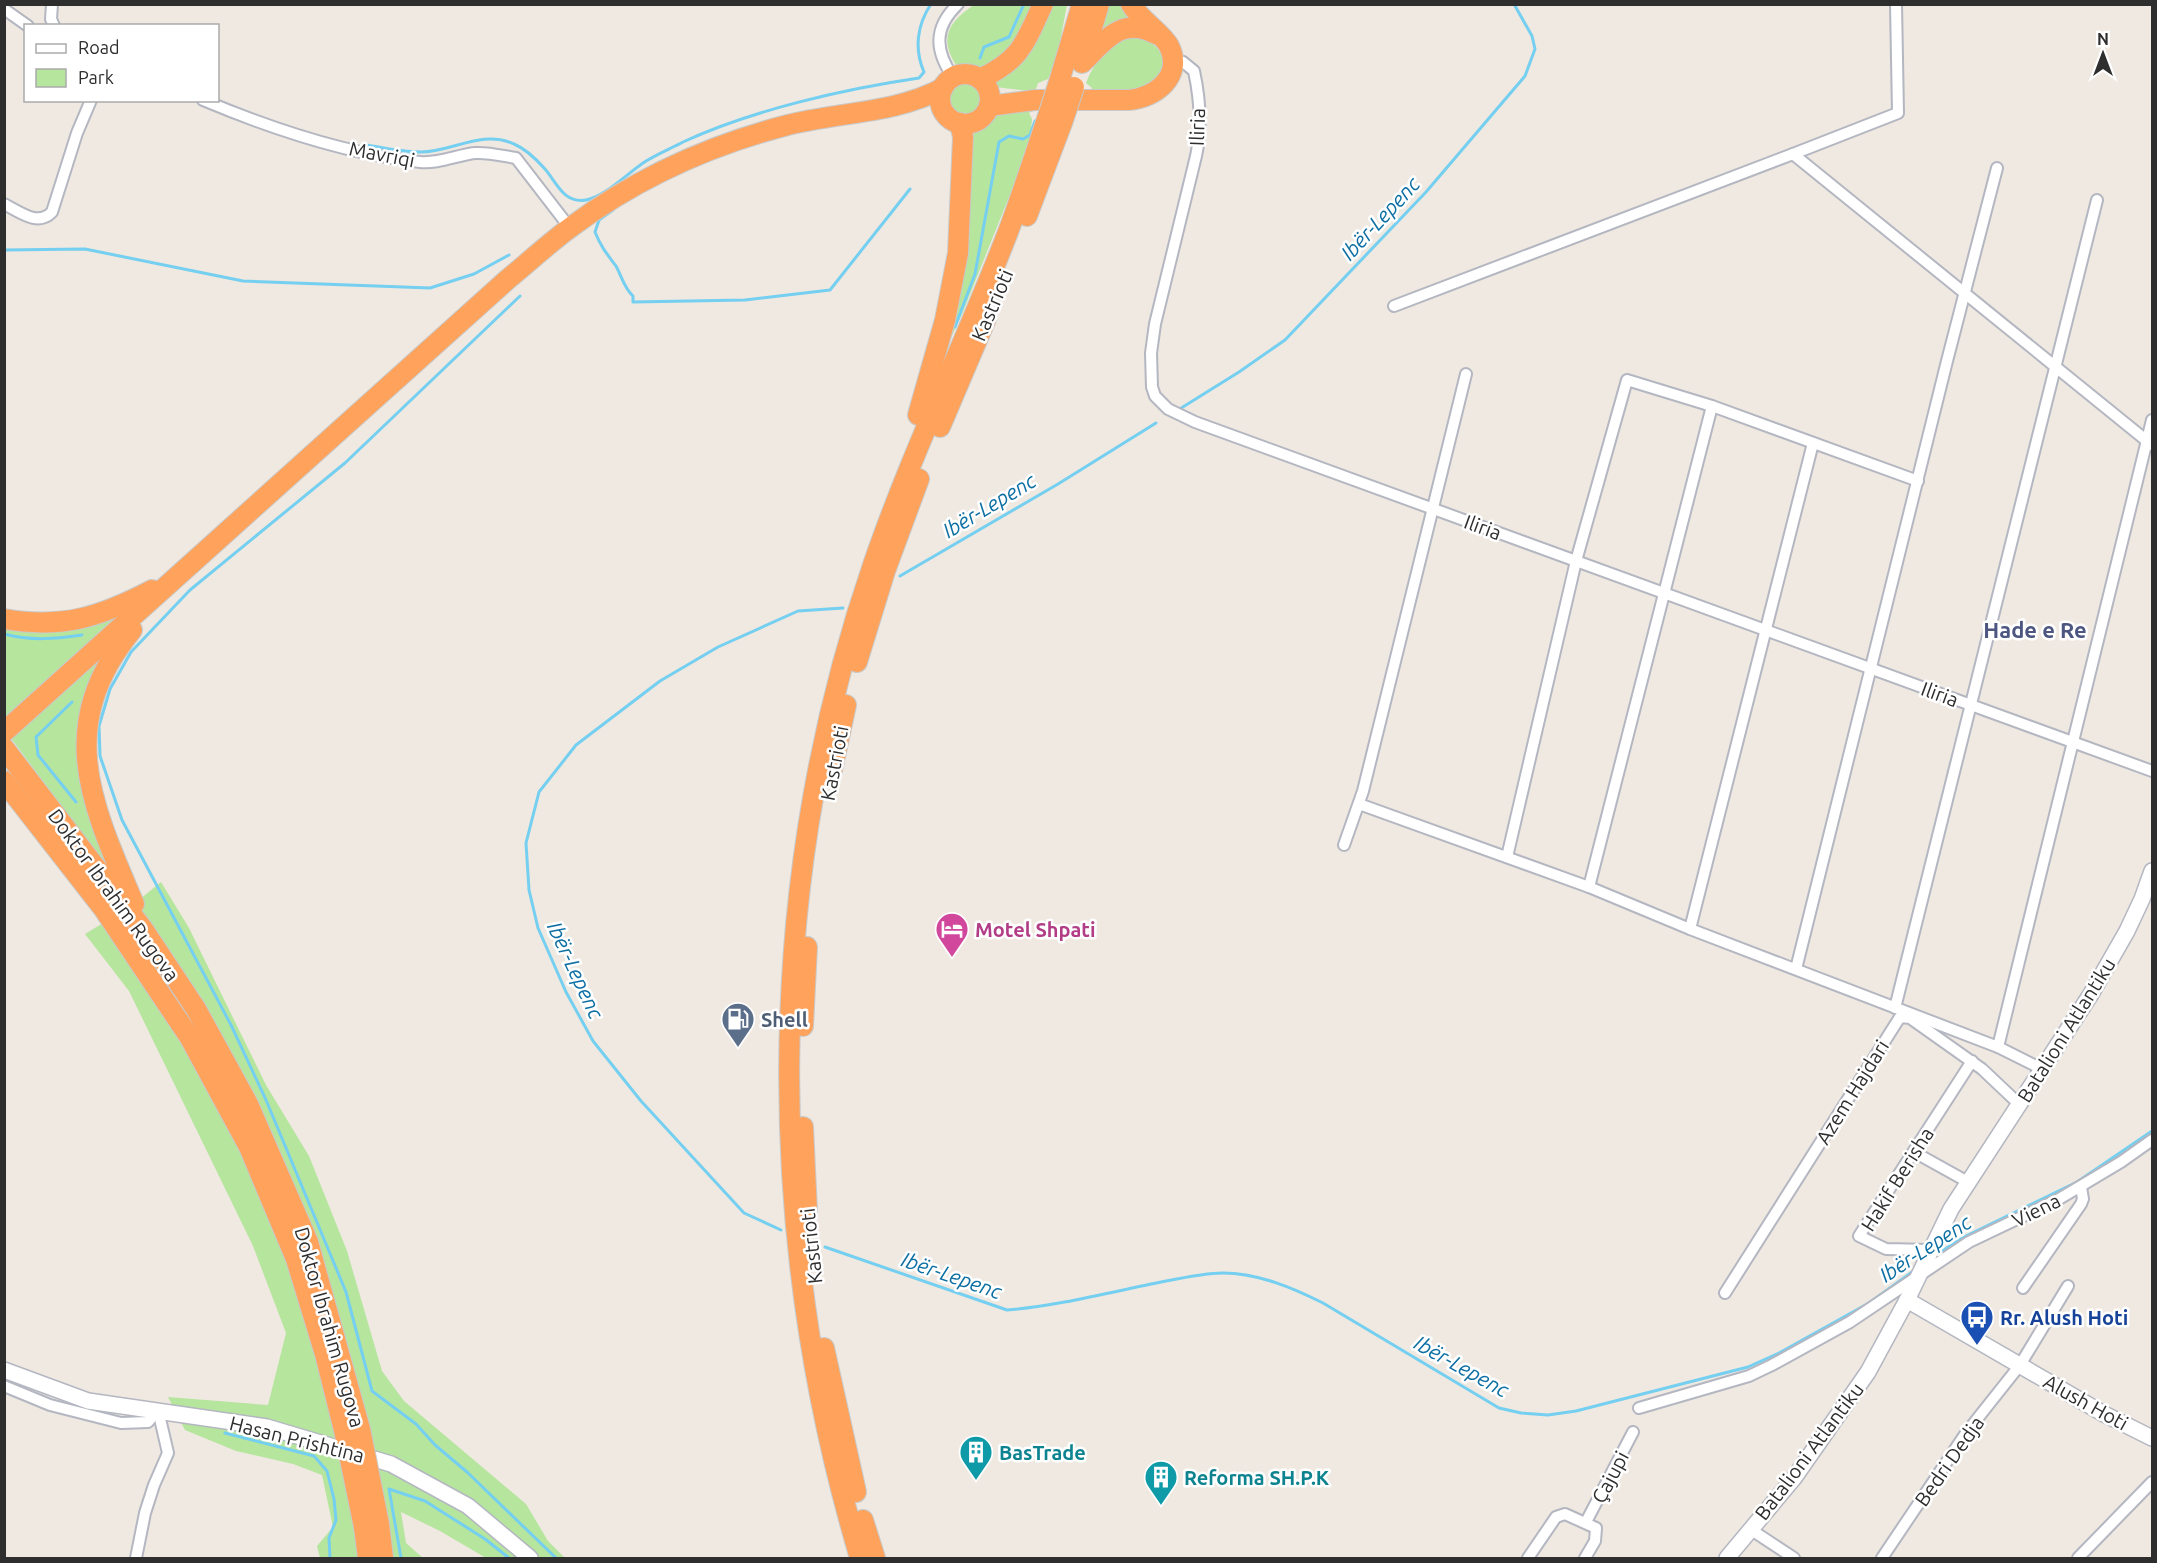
<svg xmlns="http://www.w3.org/2000/svg" width="2157" height="1563" font-family="Ubuntu,sans-serif">
<style>
.green{fill:#b6e59e}
.lines{fill:none;stroke-linecap:round;stroke-linejoin:round}
.stream{stroke:#75cff0;stroke-width:3}
.street-casing{stroke:#b4b7c1;stroke-width:14}
.secondary-casing{stroke:#b4b7c1;stroke-width:18}
.highway-casing{stroke:#c9c9c9;stroke-width:22}
.street{stroke:#fff;stroke-width:10}
.secondary{stroke:#fff;stroke-width:15}
.highway{stroke:#ffa35c;stroke-width:20}
.highway-bridge-casing{stroke:#c9c9c9;stroke-width:22;stroke-linecap:butt}
.highway-bridge{stroke:#ffa35c;stroke-width:20}
.labels{text-anchor:middle;dominant-baseline:central;stroke-width:5;stroke-linejoin:round;paint-order:stroke}
.street-label{font-size:20px;fill:#2e2e2e;stroke:#fff}
.hotel-label{font-size:20px;font-weight:bold;fill:#b23c85;stroke:#fff;text-anchor:start}
.service-label{font-size:20px;font-weight:bold;fill:#4e5e75;stroke:#fff;text-anchor:start}
.transit-label{font-size:20px;font-weight:bold;fill:#164399;stroke:#fff;text-anchor:start}
.culture-label{font-size:20px;font-weight:bold;fill:#0d838f;stroke:#fff;text-anchor:start}
.water-label{font-size:21px;font-style:italic;fill:#0d6fa3;stroke:#fff}
.quarter-label{font-size:22px;font-weight:bold;fill:#4d5680;stroke:#fff}
</style>
<rect width="100%" height="100%" fill="#efe9e1"/>
<!-- green -->
<g class="green">
<path d="M 974,5 L 1034,5 L 1018,38 L 1005,55 L 977,71 L 956,65 C 938,37 950,21 974,5 Z"/>
<path d="M 1050,5 L 1067,5 C 1062,30 1059,54 1048,79 L 1038,83 L 1036,89 L 1029,91 L 995,87 L 996,82 L 1017,64 Z"/>
<path d="M 1109,5 L 1125,5 L 1135,21 L 1101,35 Z"/>
<path d="M 1131,34 C 1148,37 1172,53 1160,74 C 1157,80 1148,86 1142,91 L 1088,93 L 1092,88 L 1086,83 C 1094,61 1111,44 1131,34 Z"/>
<circle cx="965" cy="99" r="16"/>
<path d="M 1036,109 L 1029,113 L 1032,119 L 1030,141 L 1015,182 L 962,314 L 934,374 L 973,130 L 985,122 L 995,111 Z"/>
<path d="M 127,608 L 5,722 L 5,622 Z"/>
<path d="M 119,636 L 80,741 L 125,892 L 11,738 Z"/>
<path d="M 161,882 L 189,928 L 266,1085 L 309,1156 L 347,1251 L 382,1371 L 404,1401 L 526,1504 L 548,1541 L 565,1558 L 486,1558 L 440,1531 L 401,1512 L 406,1543 L 423,1558 L 320,1558 L 317,1546 L 333,1527 L 322,1475 L 293,1464 L 236,1451 L 185,1430 L 168,1397 L 268,1405 L 286,1333 L 253,1246 L 129,991 L 85,934 L 134,904 Z"/>
</g>
<g class="lines">
<!-- stream -->
<g class="stream">
<path d="M 980,58 L 984,47 L 1009,37 L 1024,4"/>
<path d="M 367,145 C 384,148 402,152 421,152 C 452,152 482,129 514,144 C 526,149 537,160 545,169 C 557,183 564,204 586,200 C 604,197 627,174 643,163 C 655,155 670,149 683,142 C 752,110 844,89 919,78 L 924,72 C 914,49 917,25 931,4"/>
<path d="M 613,210 L 599,220 L 595,232 C 601,247 607,254 616,266 C 622,277 624,288 633,296 L 633,302 L 745,300 L 830,290 L 910,189"/>
<path d="M 4,250 L 85,249 L 243,281 L 430,288 L 474,274 L 509,255"/>
<path d="M 520,296 L 345,463 L 190,590 L 131,652 L 110,689 L 99,726 L 100,756 L 122,820 L 231,1025 L 266,1100 L 346,1292 L 372,1391 L 416,1424 L 435,1445 L 467,1472 L 556,1558"/>
<path d="M 955,327 L 975,274 L 999,142 L 1009,136 L 1023,139 L 1030,135 L 1035,121"/>
<path d="M 1178,410 L 1239,372 L 1285,340 L 1426,192 L 1525,76 L 1535,49 L 1532,36 L 1514,4"/>
<path d="M 900,576 L 1058,484 L 1156,423"/>
<path d="M 4,634 C 31,641 55,639 82,635"/>
<path d="M 72,702 L 36,737 L 38,755 L 76,802"/>
<path d="M 781,1230 L 744,1213 L 641,1101 L 593,1041 L 566,992 L 538,928 L 529,890 L 526,843 L 539,792 L 576,745 L 660,681 L 718,647 L 798,611 L 843,608"/>
<path d="M 825,1247 L 1007,1310 C 1055,1306 1103,1294 1151,1284 C 1173,1280 1201,1273 1223,1273 C 1258,1273 1293,1288 1323,1303 L 1499,1408 L 1521,1413 L 1548,1415 L 1576,1411 L 1748,1367 L 1779,1353 L 1869,1303 L 1915,1270"/>
<path d="M 1937,1254 L 1966,1236 L 2077,1182 L 2152,1131"/>
<path d="M 225,1433 L 314,1456 L 327,1471 L 334,1499 L 336,1520 L 329,1538 L 330,1558"/>
<path d="M 401,1558 L 389,1489 L 425,1501 L 485,1539 L 509,1558"/>
</g>
<defs>
<g id="street">
<path d="M 52,4 L 51,19 L 54,26"/>
<path d="M 4,9 L 28,26"/>
<path d="M 1172,60 L 1183,62 L 1194,71 C 1200,99 1202,129 1196,156 L 1155,324 L 1151,353 L 1152,387 L 1155,396 L 1168,409 L 1195,422 L 2152,771"/>
<path d="M 953,77 C 935,51 933,28 958,4"/>
<path d="M 203,100 C 272,129 346,154 420,162 C 438,164 457,155 475,153 C 488,152 503,156 516,158 L 570,228"/>
<path d="M 1793,154 L 1898,113 L 1896,4"/>
<path d="M 4,204 C 20,212 38,227 52,212 L 77,133 L 91,100"/>
<path d="M 1394,306 L 1793,154 L 2152,445"/>
<path d="M 1359,804 L 1589,887 L 1690,929 L 1998,1047 L 2042,1069"/>
<path d="M 1344,845 L 1363,791 L 1466,374"/>
<path d="M 1507,857 L 1576,561 L 1627,380 L 1712,406 L 1918,481"/>
<path d="M 1589,887 L 1712,406"/>
<path d="M 1690,929 L 1813,443"/>
<path d="M 1796,969 L 1947,361 L 1997,168"/>
<path d="M 1895,1008 L 2097,200"/>
<path d="M 1998,1047 L 2152,420"/>
<path d="M 1914,1152 L 1968,1182"/>
<path d="M 1930,1250 L 1886,1249 L 1859,1236 L 1972,1061"/>
<path d="M 2023,1288 L 2081,1204 L 2083,1199 L 2081,1187"/>
<path d="M 1725,1293 L 1900,1017 L 1910,1018 L 1982,1069 L 2019,1104"/>
<path d="M 4,1386 L 50,1405 L 121,1423 L 148,1422 L 158,1410"/>
<path d="M 1639,1408 L 1749,1376 L 1772,1365 L 1850,1322 L 1969,1242 L 2059,1199 L 2121,1162 L 2152,1140"/>
<path d="M 1586,1522 L 1633,1432"/>
<path d="M 1750,1529 L 1794,1558"/>
<path d="M 136,1558 L 145,1513 L 154,1485 L 168,1453 L 158,1410"/>
<path d="M 1528,1558 L 1556,1517 L 1565,1514 L 1596,1528 L 1595,1541 L 1585,1558"/>
<path d="M 1882,1558 L 1966,1433 L 2020,1365 L 2068,1286"/>
<path d="M 2078,1558 L 2152,1482"/>
</g>
<g id="secondary">
<path d="M 1907,1300 L 2104,1414 L 2152,1438"/>
<path d="M 4,1370 L 88,1401 L 267,1427 L 391,1464 L 468,1506 L 530,1558"/>
<path d="M 1727,1558 L 1794,1478 L 1868,1372 L 1907,1300 L 1951,1209 L 2091,994 L 2127,931 L 2142,899 L 2152,871"/>
</g>
<g id="highway">
<path d="M 1082,62 L 1099,4"/>
<path d="M 1082,63 C 1104,42 1121,15 1156,34"/>
<circle cx="965" cy="99" r="25"/>
<path d="M 980,79 C 1021,60 1025,43 1043,4"/>
<path d="M 1059,82 L 1082,4"/>
<path d="M 989,106 L 1035,100 L 1129,100 C 1155,98 1184,76 1169,46 C 1161,32 1141,21 1131,4"/>
<path d="M 1027,216 L 1062,123"/>
<path d="M 918,415 L 945,320 L 958,253 L 963,137 L 960,123"/>
<path d="M 940,427 L 986,319"/>
<path d="M 4,619 C 63,629 100,617 152,590"/>
<path d="M 132,630 C 54,726 91,803 134,904"/>
<path d="M 857,662 L 885,571 L 919,479"/>
<path d="M 4,732 L 508,279 C 529,262 549,243 571,227 C 634,180 708,146 784,126 C 836,112 895,114 943,88"/>
<path d="M 4,748 L 143,929 L 196,1009 L 248,1104 L 308,1242 L 360,1429"/>
<path d="M 832,770 L 846,705"/>
<path d="M 4,781 L 103,908 L 190,1038 L 249,1147 L 296,1259 L 325,1354 L 344,1430"/>
<path d="M 803,1026 L 807,947"/>
<path d="M 803,1127 L 807,1211"/>
<path d="M 824,1348 L 856,1492"/>
<path d="M 863,1520 L 875,1558"/>
<path d="M 379,1524 L 383,1558"/>
<path d="M 364,1527 L 368,1558"/>
<path d="M 860,1558 C 764,1235 763,885 873,565 C 912,451 965,344 1008,232 C 1022,195 1034,157 1047,119"/>
</g>
</defs>
<!-- street casing -->
<use href="#street" class="street-casing"/>
<!-- secondary casing -->
<use href="#secondary" class="secondary-casing"/>
<!-- highway casing -->
<use href="#highway" class="highway-casing"/>
<!-- street -->
<use href="#street" class="street"/>
<!-- secondary -->
<use href="#secondary" class="secondary"/>
<!-- highway -->
<use href="#highway" class="highway"/>
<defs>
<g id="highway-bridge">
<path d="M 1047,119 L 1059,82"/>
<path d="M 1062,123 L 1074,87"/>
<path d="M 360,1429 L 379,1524"/>
<path d="M 344,1430 L 364,1527"/>
</g>
</defs>
<!-- highway-bridge casing -->
<use href="#highway-bridge" class="highway-bridge-casing"/>
<!-- highway-bridge -->
<use href="#highway-bridge" class="highway-bridge"/>
</g>
<!-- icons -->
<defs>
<symbol id="hotel-pin" viewBox="-11 -11 22 30"><path d="M0 17L-7.5 6A9.5 9.5 0 1 1 7.5 6Z" fill="#d1479c" stroke="#fff"/><path d="M-6-4.5h1.5V1H6V5H4.5V3h-9V5H-6ZM-4 0a1.8 1.8 0 1 1 3.6 0ZM.5 0V-2.5h3Q6-2.5 6 0Z" fill="#fff"/></symbol>
<symbol id="fuel-pin" viewBox="-11 -11 22 30"><path d="M0 17L-7.5 6A9.5 9.5 0 1 1 7.5 6Z" fill="#5c6f8a" stroke="#fff"/><path d="M-5.5-6h7V0h2V4h1.3V-2.5L3-4.5l.8-.8L6-3V5H2.5V1h-1V6h-7ZM-4.2-4.7v3.2H.2V-4.7Z" fill="#fff"/></symbol>
<symbol id="bus-pin" viewBox="-11 -11 22 30"><path d="M0 17L-7.5 6A9.5 9.5 0 1 1 7.5 6Z" fill="#1a4fb4" stroke="#fff"/><path d="M-5-6H5V4H4V6H2V4H-2V6H-4V4H-5ZM-3.5-4V0h7V-4ZM-3.5 1.2v1.5H-2V1.2ZM2 1.2v1.5H3.5V1.2Z" fill="#fff"/></symbol>
<symbol id="building-pin" viewBox="-11 -11 22 30"><path d="M0 17L-7.5 6A9.5 9.5 0 1 1 7.5 6Z" fill="#0f9aa8" stroke="#fff"/><path d="M-4-6H4V6H1V3H-1V6H-4ZM-2.5-4.3h1.7v1.8h-1.7ZM.8-4.3h1.7v1.8H.8ZM-2.5-1h1.7V.8h-1.7ZM.8-1h1.7V.8H.8Z" fill="#fff"/></symbol>
</defs>
<g fill-rule="evenodd">
<use href="#hotel-pin" x="933" y="910" width="38" height="52"/>
<use href="#fuel-pin" x="719" y="1000" width="38" height="52"/>
<use href="#bus-pin" x="1958" y="1298" width="38" height="52"/>
<use href="#building-pin" x="957" y="1433" width="38" height="52"/>
<use href="#building-pin" x="1142" y="1458" width="38" height="52"/>
</g>
<g class="labels">
<!-- street labels -->
<g class="street-label">
<text transform="translate(1197 127) rotate(-88)">Iliria</text>
<text transform="translate(382 154) rotate(11)">Mavriqi</text>
<text transform="translate(992 305) rotate(-67)">Kastrioti</text>
<text transform="translate(1483 527) rotate(20)">Iliria</text>
<text transform="translate(1940 694) rotate(20)">Iliria</text>
<text transform="translate(834 763) rotate(-79)">Kastrioti</text>
<text transform="translate(114 895) rotate(54)">Doktor Ibrahim Rugova</text>
<text transform="translate(2066 1030) rotate(-58)">Batalioni Atlantiku</text>
<text transform="translate(1852 1092) rotate(-58)">Azem Hajdari</text>
<text transform="translate(1897 1179) rotate(-58)">Hakif Berisha</text>
<text transform="translate(2036 1210) rotate(-26)">Viena</text>
<text transform="translate(811 1246) rotate(-96)">Kastrioti</text>
<text transform="translate(330 1327) rotate(74)">Doktor Ibrahim Rugova</text>
<text transform="translate(2086 1402) rotate(29)">Alush Hoti</text>
<text transform="translate(297 1439) rotate(14)">Hasan Prishtina</text>
<text transform="translate(1809 1451) rotate(-53)">Batalioni Atlantiku</text>
<text transform="translate(1949 1461) rotate(-55)">Bedri Dedja</text>
<text transform="translate(1610 1477) rotate(-62)">Çajupi</text>
</g>
<!-- hotel labels -->
<g class="hotel-label">
<text x="975" y="929">Motel Shpati</text>
</g>
<!-- service labels -->
<g class="service-label">
<text x="761" y="1019">Shell</text>
</g>
<!-- transit labels -->
<g class="transit-label">
<text x="2000" y="1317">Rr. Alush Hoti</text>
</g>
<!-- culture labels -->
<g class="culture-label">
<text x="999" y="1452">BasTrade</text>
<text x="1184" y="1477">Reforma SH.P.K</text>
</g>
<!-- water labels -->
<g class="water-label">
<text transform="translate(1380 218) rotate(-47)">Ibër-Lepenc</text>
<text transform="translate(989 505) rotate(-31)">Ibër-Lepenc</text>
<text transform="translate(576 970) rotate(65)">Ibër-Lepenc</text>
<text transform="translate(1925 1248) rotate(-33)">Ibër-Lepenc</text>
<text transform="translate(952 1275) rotate(19)">Ibër-Lepenc</text>
<text transform="translate(1462 1366) rotate(29)">Ibër-Lepenc</text>
</g>
<!-- quarter labels -->
<g class="quarter-label">
<text x="2035" y="629">Hade e Re</text>
</g>
</g>
<!-- border -->
<rect width="2157" height="1563" fill="none" stroke="#2e2e2e" stroke-width="12"/>
<!-- legend -->
<rect x="24" y="24" width="195" height="78" fill="#ffffff" stroke="#ababab" stroke-width="1.5"/>
<rect x="36" y="44" width="30" height="9" fill="#ffffff" stroke="#ababab" stroke-width="1.5"/>
<text x="78" y="54" font-size="18" fill="#2e2e2e">Road</text>
<rect x="36" y="69" width="30" height="18" fill="#b6e59e" stroke="#ababab" stroke-width="1.5"/>
<text x="78" y="84" font-size="18" fill="#2e2e2e">Park</text>
<!-- north arrow -->
<g transform="translate(2103 54)" stroke="#ffffff" stroke-width="4.5" paint-order="stroke">
<path d="M0-4.5L10 22L0 15L-10 22Z" fill="#2e2e2e"/>
<text y="-9" font-size="16" font-weight="bold" text-anchor="middle" fill="#2e2e2e">N</text>
</g>
</svg>
